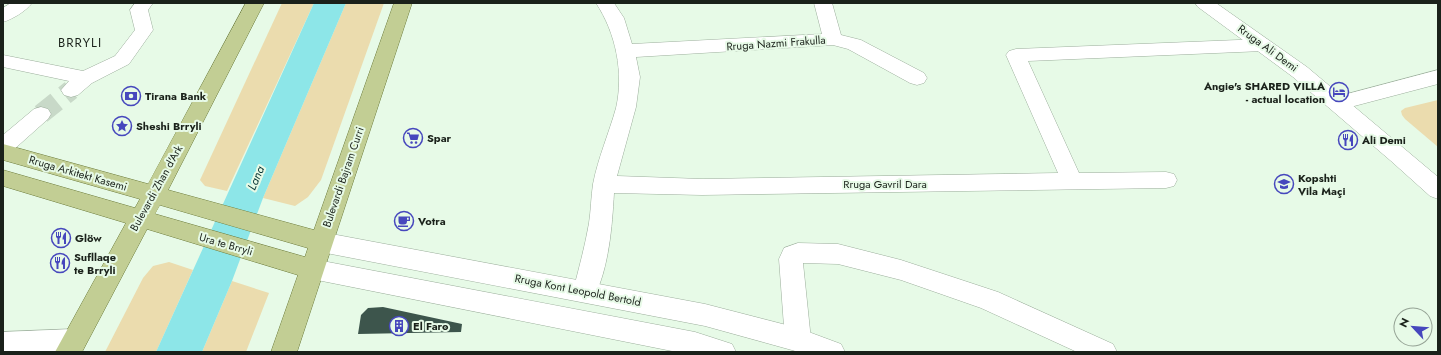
<svg xmlns="http://www.w3.org/2000/svg" width="1441" height="355" font-family="Jost,sans-serif">
<style>
.green{fill:#ebdcae}
.water{fill:#8de6e8}
.building{fill:#3d554c}
.lines{fill:none;stroke-linecap:round;stroke-linejoin:round}
.street-tunnel{stroke:#c8d9c8;stroke-width:20;stroke-dasharray:20 10;stroke-linecap:butt}
.street-casing{stroke:#9cae9c;stroke-width:1}
.secondary-casing{stroke:#9cae9c;stroke-width:1}
.primary-casing{stroke:#6d7c3b;stroke-width:1}
.street{fill:#fff;fill-rule:evenodd}
.secondary{fill:#fff;fill-rule:evenodd}
.primary{fill:#c2ce94;fill-rule:evenodd}
.labels{text-anchor:middle;dominant-baseline:central;stroke-width:4;stroke-linejoin:round;paint-order:stroke}
.street-label{font-size:11px;fill:#1a211a;stroke:#e7fae7}
.poi-label{font-size:11px;font-weight:bold;fill:#1a211a;stroke:#e7fae7;text-anchor:start}
.water-label{font-size:12px;font-style:italic;fill:#093637;stroke:#e7fae7}
.quarter-label{font-size:13px;letter-spacing:1px;fill:#1a211a;stroke:#e7fae7}
</style>
<rect width="100%" height="100%" fill="#e7fae7"/>
<!-- green -->
<g class="green">
<path d="M 282,3 L 314,3 L 227,191 L 205,186 L 200,180 Z"/>
<path d="M 346,3 L 384,3 L 321,180 L 308,197 L 295,206 L 263,198 Z"/>
<path d="M 1438,100 L 1438,147 L 1405,119 L 1402,115 L 1401,111 L 1405,108 Z"/>
<path d="M 169,262 L 193,270 L 156,352 L 105,352 L 143,278 L 153,266 Z"/>
<path d="M 232,281 L 269,293 L 246,352 L 202,352 Z"/>
</g>
<!-- water -->
<path class="water" d="M 314,3 L 346,3 L 263,198 L 232,281 L 202,352 L 156,352 Z"/>
<!-- building -->
<path class="building" d="M 383,307 L 462,324 L 461,332 L 358,334 L 361,315 L 368,308 Z"/>
<g class="lines">
<!-- street-tunnel -->
<path class="street-tunnel" d="M 41,114 L 71,90"/>
<defs>
<g id="street">
<path d="M 11,3 L 32,3 C 26,11 13,19 3,22 L 3,8 Z"/>
<path d="M 135,3 L 153,3 L 148,10 L 153,30 L 129,64 L 92,83 L 78,95 L 71,97 L 64,95 L 61,90 L 69,81 L 3,67 L 3,55 L 83,71 L 115,56 L 135,30 L 130,10 Z"/>
<path d="M 596,3 L 614,3 L 624,18 L 632,44 L 822,34 L 814,3 L 832,3 L 841,35 L 861,40 L 924,73 L 927,78 L 924,83 L 917,85 L 910,83 L 848,49 L 833,45 L 636,57 L 640,77 L 636,107 L 617,176 L 702,179 L 1058,173 L 1006,55 L 1009,51 L 1016,49 L 1263,39 L 1270,41 L 1272,45 L 1270,49 L 1263,51 L 1028,61 L 1079,173 L 1166,172 L 1174,174 L 1177,180 L 1174,186 L 1166,188 L 702,195 L 614,193 C 612,228 609,266 594,298 L 585,302 L 576,298 L 573,291 C 579,268 585,246 589,223 C 591,210 591,197 593,184 C 598,158 609,133 616,108 C 624,73 616,33 596,3 Z"/>
<path d="M 1438,70 L 1438,84 L 1339,110 L 1332,108 L 1329,103 L 1332,98 Z"/>
<path d="M 41,107 L 48,109 L 51,114 L 48,119 L 11,152 L 3,155 L 3,135 L 34,109 Z"/>
<path d="M 798,243 L 838,244 L 901,260 L 998,292 L 1113,344 L 1117,352 L 1077,352 L 981,308 L 901,280 L 838,264 L 803,263 L 811,340 L 807,348 L 798,352 L 789,348 L 785,340 L 779,259 L 784,248 Z"/>
<path d="M 74,329 L 83,333 L 87,341 L 83,349 L 76,352 L 3,352 L 3,332 Z"/>
</g>
<g id="secondary">
<path d="M 1195,3 L 1216,3 L 1307,67 L 1438,177 L 1438,199 L 1430,196 L 1391,161 L 1293,77 L 1198,7 Z"/>
<path d="M 321,232 L 705,304 L 798,328 L 841,344 L 845,352 L 799,352 L 705,326 L 321,252 L 313,249 L 309,242 L 313,235 Z"/>
<path d="M 312,259 L 695,332 L 732,344 L 736,352 L 677,352 L 312,279 L 303,276 L 300,269 L 303,262 Z"/>
</g>
<path id="primary" d="M 246,3 L 264,3 L 168,190 L 314,230 L 394,3 L 412,3 L 297,352 L 271,352 L 298,275 L 147,229 L 82,352 L 55,352 L 126,223 L 3,186 L 3,170 L 135,208 L 140,199 L 3,160 L 3,144 L 148,184 ZM 160,205 L 308,248 L 305,257 L 155,214 Z"/>
</defs>
<!-- street casing -->
<use href="#street" class="street-casing"/>
<!-- secondary casing -->
<use href="#secondary" class="secondary-casing"/>
<!-- primary casing -->
<use href="#primary" class="primary-casing"/>
<!-- street -->
<use href="#street" class="street"/>
<!-- secondary -->
<use href="#secondary" class="secondary"/>
<!-- primary -->
<use href="#primary" class="primary"/>
</g>
<!-- icons -->
<defs>
<symbol id="hotel-ring" viewBox="-11 -11 22 22"><circle r="9.5" fill="#e7fae7" stroke="#4647bd" stroke-width="1.5"/><path d="M-6-4.5h1.5V1H6V5H4.5V3h-9V5H-6ZM-4 0a1.8 1.8 0 1 1 3.6 0ZM.5 0V-2.5h3Q6-2.5 6 0Z" fill="#4647bd"/></symbol>
<symbol id="bank-ring" viewBox="-11 -11 22 22"><circle r="9.5" fill="#e7fae7" stroke="#4647bd" stroke-width="1.5"/><path d="M-6-4H6V4H-6ZM0-2.3a2.3 2.3 0 1 0 0 4.6a2.3 2.3 0 1 0 0-4.6Z" fill="#4647bd"/></symbol>
<symbol id="sight-ring" viewBox="-11 -11 22 22"><circle r="9.5" fill="#e7fae7" stroke="#4647bd" stroke-width="1.5"/><path d="M0-6L1.8-2.2L6-1.7L2.9 1.2L3.7 5.4L0 3.3L-3.7 5.4L-2.9 1.2L-6-1.7L-1.8-2.2Z" fill="#4647bd"/></symbol>
<symbol id="supermarket-ring" viewBox="-11 -11 22 22"><circle r="9.5" fill="#e7fae7" stroke="#4647bd" stroke-width="1.5"/><path d="M-6-5.5h2.5l.6 2H6L4.5 2H-2.5L-4.4-4H-6ZM-1.5 3.2a1.3 1.3 0 1 0 .1 0ZM3 3.2a1.3 1.3 0 1 0 .1 0Z" fill="#4647bd"/></symbol>
<symbol id="restaurant-ring" viewBox="-11 -11 22 22"><circle r="9.5" fill="#e7fae7" stroke="#4647bd" stroke-width="1.5"/><path d="M-5-6h1v4h1v-4h1v4h1v-4h1v5L-1.5 .5V6h-2V.5L-5-1ZM5-6V6H3V1.5H1.5Q1.5-4 5-6Z" fill="#4647bd"/></symbol>
<symbol id="school-ring" viewBox="-11 -11 22 22"><circle r="9.5" fill="#e7fae7" stroke="#4647bd" stroke-width="1.5"/><path d="M0-5L7-2L0 1L-7-2ZM-4 1L0 2.5L4 1V4Q0 6-4 4Z" fill="#4647bd"/></symbol>
<symbol id="cafe-ring" viewBox="-11 -11 22 22"><circle r="9.5" fill="#e7fae7" stroke="#4647bd" stroke-width="1.5"/><path d="M-5.5-4.5H6V0H3Q3 3.5 0 3.5H-2.5Q-5.5 3.5-5.5 0ZM3-3.2v2h1.7v-2ZM-6 4.5H4V6H-6Z" fill="#4647bd"/></symbol>
<symbol id="building-ring" viewBox="-11 -11 22 22"><circle r="9.5" fill="#e7fae7" stroke="#4647bd" stroke-width="1.5"/><path d="M-4-6H4V6H1V3H-1V6H-4ZM-2.5-4.3h1.7v1.8h-1.7ZM.8-4.3h1.7v1.8H.8ZM-2.5-1h1.7V.8h-1.7ZM.8-1h1.7V.8H.8Z" fill="#4647bd"/></symbol>
</defs>
<g fill-rule="evenodd">
<use href="#hotel-ring" x="1328" y="81" width="22" height="22"/>
<use href="#bank-ring" x="120" y="85" width="22" height="22"/>
<use href="#sight-ring" x="111" y="115" width="22" height="22"/>
<use href="#supermarket-ring" x="402" y="127" width="22" height="22"/>
<use href="#restaurant-ring" x="1337" y="129" width="22" height="22"/>
<use href="#school-ring" x="1273" y="173" width="22" height="22"/>
<use href="#cafe-ring" x="393" y="210" width="22" height="22"/>
<use href="#restaurant-ring" x="50" y="227" width="22" height="22"/>
<use href="#restaurant-ring" x="49" y="252" width="22" height="22"/>
<use href="#building-ring" x="388" y="315" width="22" height="22"/>
</g>
<g class="labels">
<!-- street labels -->
<g class="street-label">
<text transform="translate(776 43) rotate(-4)">Rruga Nazmi Frakulla</text>
<text transform="translate(1268 48) rotate(36)">Rruga Ali Demi</text>
<text transform="translate(78 173) rotate(16)">Rruga Arkitekt Kasemi</text>
<text transform="translate(343 177) rotate(-71)">Bulevardi Bajram Curri</text>
<text x="885" y="184">Rruga Gavril Dara</text>
<text transform="translate(156 188) rotate(-61)">Bulevardi Zhan d'Ark</text>
<text transform="translate(226 244) rotate(16)">Ura te Brryli</text>
<text transform="translate(578 290) rotate(11)">Rruga Kont Leopold Bertold</text>
</g>
<!-- poi labels -->
<g class="poi-label">
<text x="1325" y="86" text-anchor="end">Angie's SHARED VILLA<tspan x="1325" dy="13">- actual location</tspan></text>
<text x="145" y="96">Tirana Bank</text>
<text x="136" y="126">Sheshi Brryli</text>
<text x="427" y="138">Spar</text>
<text x="1362" y="140">Ali Demi</text>
<text x="1298" y="178">Kopshti<tspan x="1298" dy="13">Vila Maçi</tspan></text>
<text x="418" y="221">Votra</text>
<text x="75" y="238">Glöw</text>
<text x="74" y="257">Sufllaqe<tspan x="74" dy="13">te Brryli</tspan></text>
<text x="413" y="326">El Faro</text>
</g>
<!-- water labels -->
<g class="water-label">
<text transform="translate(256 178) rotate(-67)">Lana</text>
</g>
<!-- quarter labels -->
<g class="quarter-label">
<text x="80" y="42">BRRYLI</text>
</g>
</g>
<!-- border -->
<rect width="1441" height="355" fill="none" stroke="#1a211a" stroke-width="8"/>
<!-- north arrow -->
<g transform="translate(1413 327) rotate(296)"><circle r="19" fill="#e7fae7" stroke="#95a395"/>
<path d="M0-3L7 15L0 10L-7 15Z" fill="#4647bd"/>
<text y="-6" font-size="11" font-weight="bold" text-anchor="middle" fill="#1a211a">N</text>
</g>
</svg>
